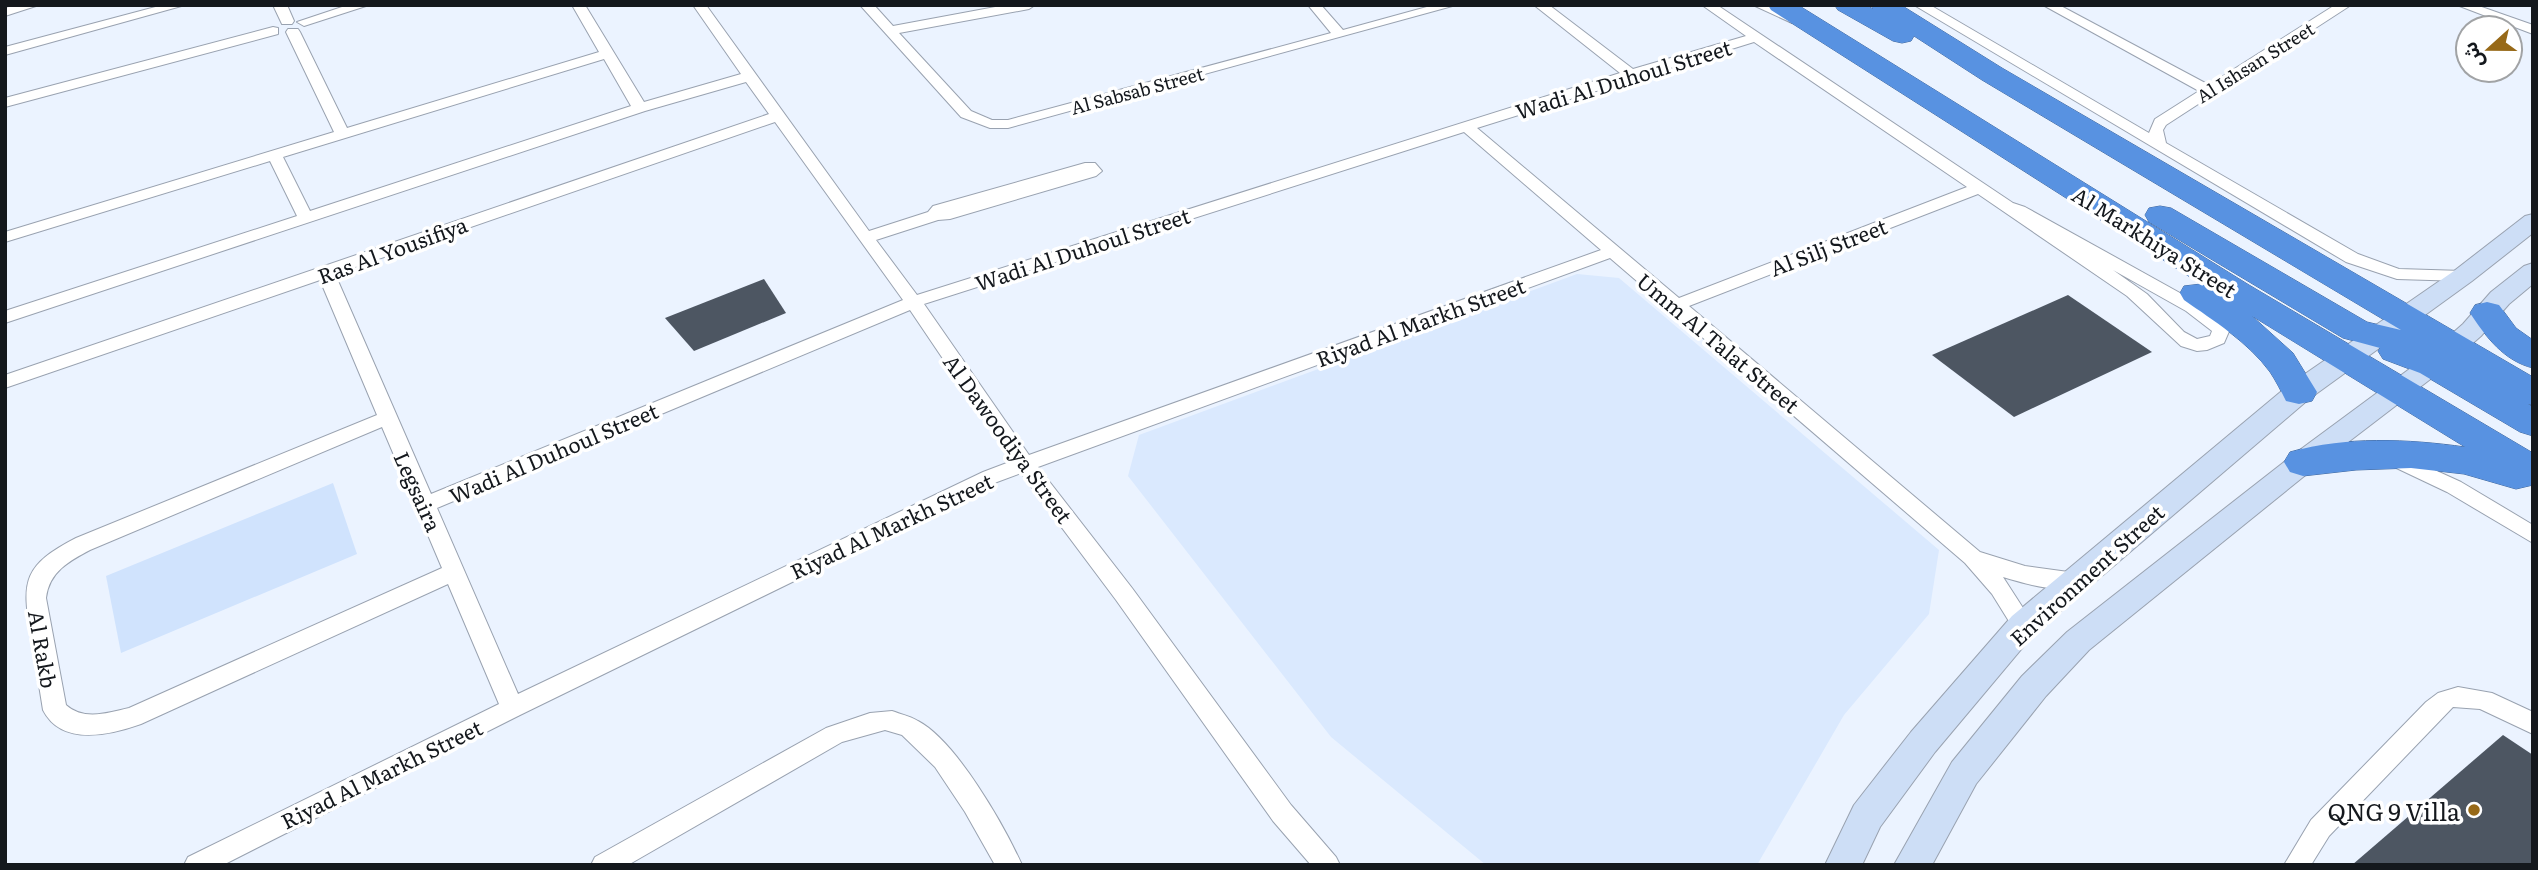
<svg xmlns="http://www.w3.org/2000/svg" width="2538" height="870" font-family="Literata,'Noto Sans Arabic',serif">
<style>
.built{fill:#dae9fe}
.green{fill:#d0e3fd}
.building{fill:#4d5662}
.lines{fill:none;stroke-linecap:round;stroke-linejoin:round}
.street-casing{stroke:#99a2b0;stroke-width:2}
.secondary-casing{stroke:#99a2b0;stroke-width:2}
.highway-casing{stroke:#40679c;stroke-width:1}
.street{fill:#fff;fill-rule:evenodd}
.secondary{fill:#cddef6;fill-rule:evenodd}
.highway{fill:#5892e1;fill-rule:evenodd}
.poi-dot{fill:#976918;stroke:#fff;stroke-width:2.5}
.labels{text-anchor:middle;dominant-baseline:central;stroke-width:7;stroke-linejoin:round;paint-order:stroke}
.far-street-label{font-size:18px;fill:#14181d;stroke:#fff}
.street-label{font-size:21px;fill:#14181d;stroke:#fff}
.near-poi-label{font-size:24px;fill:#14181d;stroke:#fff;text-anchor:end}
</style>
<rect width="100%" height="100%" fill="#ebf3ff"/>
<!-- built -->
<path class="built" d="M 1577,274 L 1619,278 L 1939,550 L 1929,614 L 1844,715 L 1757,865 L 1486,865 L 1331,737 L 1128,476 L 1139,435 Z"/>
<!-- green -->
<path class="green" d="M 333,483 L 357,554 L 121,653 L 106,576 Z"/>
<!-- building -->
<g class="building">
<path d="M 764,279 L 786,313 L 694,351 L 665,318 Z"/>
<path d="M 2068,295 L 2152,352 L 2014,417 L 1932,355 Z"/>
<path d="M 2503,735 L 2533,755 L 2533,865 L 2352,865 Z"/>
</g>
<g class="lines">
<defs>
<g id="street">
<path d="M 16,5 L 39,5 L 5,16 L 5,8 Z"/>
<path d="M 163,5 L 185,5 L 5,55 L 5,47 Z"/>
<path d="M 273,5 L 287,5 L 294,21 L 292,24 L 282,24 Z"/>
<path d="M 348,5 L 369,5 L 304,26 L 297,22 Z"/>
<path d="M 572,5 L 585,5 L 644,102 L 741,74 L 693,5 L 706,5 L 869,231 L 928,212 L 933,206 L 1085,163 L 1095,163 L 1102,171 L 1096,176 L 950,219 L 938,220 L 876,240 L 917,295 L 1620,73 L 1534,5 L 1549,5 L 1633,69 L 1746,36 L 1702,5 L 1717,5 L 2013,203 L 2025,207 L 2198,303 L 2230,329 L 2224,343 L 2207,350 L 2197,351 L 2181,346 L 2127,296 L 1978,194 L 1689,306 L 1980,552 L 2025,566 L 2083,574 L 2086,580 L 2083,586 C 2058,594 2027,584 2003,577 L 2034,625 L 2031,631 L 2023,634 L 2015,631 L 1992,594 L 1965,563 L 1610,258 L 1038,467 L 1132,588 L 1291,805 L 1336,857 L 1340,865 L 1311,865 L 1273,821 L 1116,600 L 1021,473 L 997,482 L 520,715 L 223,865 L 184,865 L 188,857 L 499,704 L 448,584 L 141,724 C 110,735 62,747 43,710 C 39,685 35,660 31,635 C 21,580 24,565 76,538 L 377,415 L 320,280 L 5,388 L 5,375 L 769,114 L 746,82 L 645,111 L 5,323 L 5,311 L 297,216 L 270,161 L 5,242 L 5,232 L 334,132 L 286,32 L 288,29 L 298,29 L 300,32 L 347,128 L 599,52 ZM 1754,42 L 1967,187 L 1679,298 L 1477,128 ZM 604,59 L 631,106 L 310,211 L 283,157 ZM 775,122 L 903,300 L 431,494 L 335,274 ZM 1464,132 L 1601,250 L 1029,455 L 924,304 ZM 2113,270 L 2186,311 L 2212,331 L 2210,336 L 2197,339 L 2184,332 L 2147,294 ZM 910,310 L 1012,461 L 983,472 L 518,694 L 437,508 ZM 382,427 L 442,568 L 129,708 C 107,713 84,721 66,705 L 46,598 C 49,572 69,561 90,550 Z"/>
<path d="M 860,5 L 874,5 L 893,26 L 1006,5 L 1035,5 L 1029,9 L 899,33 L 971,111 L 992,120 L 1008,120 L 1331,33 L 1308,5 L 1321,5 L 1343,30 L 1434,5 L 1456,5 L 1008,128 L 990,128 L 961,117 Z"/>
<path d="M 1753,5 L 1771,5 L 1804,20 L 1802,23 L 1792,23 Z"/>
<path d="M 1914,5 L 1930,5 L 2149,133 L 2155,119 L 2199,91 L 2043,5 L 2059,5 L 2209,85 L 2335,5 L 2351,5 L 2166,125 L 2163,130 L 2166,143 L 2358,254 L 2399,269 L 2463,271 L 2472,276 L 2463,281 L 2397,279 L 2346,262 Z"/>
<path d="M 2457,5 L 2476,5 L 2533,25 L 2533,34 Z"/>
<path d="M 273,27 L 278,28 L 278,34 L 5,107 L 5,98 Z"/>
<path d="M 2395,452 L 2461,482 L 2533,525 L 2533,543 L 2447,492 L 2388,464 L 2385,459 L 2388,454 Z"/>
<path d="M 2458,687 L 2492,693 L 2533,712 L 2533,734 L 2480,709 L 2453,707 L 2329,836 L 2311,865 L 2284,865 L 2311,820 L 2426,702 L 2438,693 Z"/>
<path d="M 892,711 C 900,714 910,716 918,721 C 956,741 1004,825 1022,865 L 995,865 L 965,812 L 935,767 L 902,735 L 885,730 L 842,742 L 628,865 L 591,865 L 595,857 L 826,728 L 870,713 Z"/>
</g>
<g id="secondary">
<path d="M 2533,214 L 2533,233 L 2472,281 L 2309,399 L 2034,634 L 1935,752 L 1880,827 L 1862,865 L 1825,865 L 1854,805 L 1911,732 L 2012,616 L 2289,385 L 2454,271 L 2525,216 Z"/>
<path d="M 2533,263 L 2533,284 L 2509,304 L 2481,336 L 2441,371 L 2313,469 L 2089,650 L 2046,696 L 1976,784 L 1932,865 L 1894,865 L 1952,762 L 2022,676 L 2067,632 L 2293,455 L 2423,359 L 2463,324 L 2491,292 L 2524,266 Z"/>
</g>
<g id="highway">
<path d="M 1768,5 L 1798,5 L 2249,285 L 2533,453 L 2533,485 L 2516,489 L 2464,474 L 2411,468 L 2356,470 L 2303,476 L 2290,472 L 2284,462 L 2290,452 C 2344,436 2409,439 2465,447 L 2252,316 L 2293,353 L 2317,392 L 2312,401 L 2299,404 L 2286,401 C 2281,391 2276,381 2270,372 C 2248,342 2214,321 2184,300 L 2180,293 L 2184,286 L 2201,284 L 1771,10 Z"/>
<path d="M 1835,5 L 1866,5 L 1873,9 L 1871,5 L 1901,5 L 2002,68 L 2533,377 L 2533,405 L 2528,404 L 2533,407 L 2533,436 L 2520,432 L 2420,373 L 2383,359 L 2378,351 L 2380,348 L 2343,338 L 2149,222 L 2145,215 L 2149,208 L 2160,206 L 2171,208 L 2367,322 L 2401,330 L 1982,80 L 1914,36 L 1911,41 L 1902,43 L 1893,41 L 1838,10 Z"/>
<path d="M 2487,302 L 2499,305 L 2516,328 L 2533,340 L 2533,368 C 2504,361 2486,337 2470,313 L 2475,305 Z"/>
</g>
</defs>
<!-- street casing -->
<use href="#street" class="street-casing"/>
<!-- secondary casing -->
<use href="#secondary" class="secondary-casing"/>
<!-- highway casing -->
<use href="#highway" class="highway-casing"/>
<!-- street -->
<use href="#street" class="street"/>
<!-- secondary -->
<use href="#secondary" class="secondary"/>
<!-- highway -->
<use href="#highway" class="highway"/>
</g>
<!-- markers -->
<circle class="poi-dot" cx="2474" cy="810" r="7"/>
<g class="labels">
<!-- far-street labels -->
<g class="far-street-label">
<text transform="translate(2255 62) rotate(-32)">Al Ishsan Street</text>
<text transform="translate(1137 90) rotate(-15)">Al Sabsab Street</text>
</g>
<!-- street labels -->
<g class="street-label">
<text transform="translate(1623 78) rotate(-17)">Wadi Al Duhoul Street</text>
<text transform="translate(2155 241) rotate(32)">Al Markhiya Street</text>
<text transform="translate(1828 246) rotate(-21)">Al Silj Street</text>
<text transform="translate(1082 248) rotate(-18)">Wadi Al Duhoul Street</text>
<text transform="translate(392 249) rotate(-20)">Ras Al Yousifiya</text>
<text transform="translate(1420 321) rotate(-20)">Riyad Al Markh Street</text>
<text transform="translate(1719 342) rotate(40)">Umm Al Talat Street</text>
<text transform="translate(1009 438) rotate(54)">Al Dawoodiya Street</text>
<text transform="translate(553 452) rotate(-23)">Wadi Al Duhoul Street</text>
<text transform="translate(419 491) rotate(66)">Legsaira</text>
<text transform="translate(891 525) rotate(-25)">Riyad Al Markh Street</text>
<text transform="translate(2086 574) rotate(-42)">Environment Street</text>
<text transform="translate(44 649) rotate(80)">Al Rakb</text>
<text transform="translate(381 773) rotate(-26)">Riyad Al Markh Street</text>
</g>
<!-- near-poi labels -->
<g class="near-poi-label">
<text x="2460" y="810">QNG 9 Villa</text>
</g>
</g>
<!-- border -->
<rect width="2538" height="870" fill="none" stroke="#14181d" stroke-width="14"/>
<!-- north arrow -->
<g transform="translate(2489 49) rotate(249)"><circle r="33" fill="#ffffff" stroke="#a1a3a5" stroke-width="2"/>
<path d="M0-5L12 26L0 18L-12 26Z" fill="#976918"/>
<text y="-10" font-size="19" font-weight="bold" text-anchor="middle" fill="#14181d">ش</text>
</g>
</svg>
